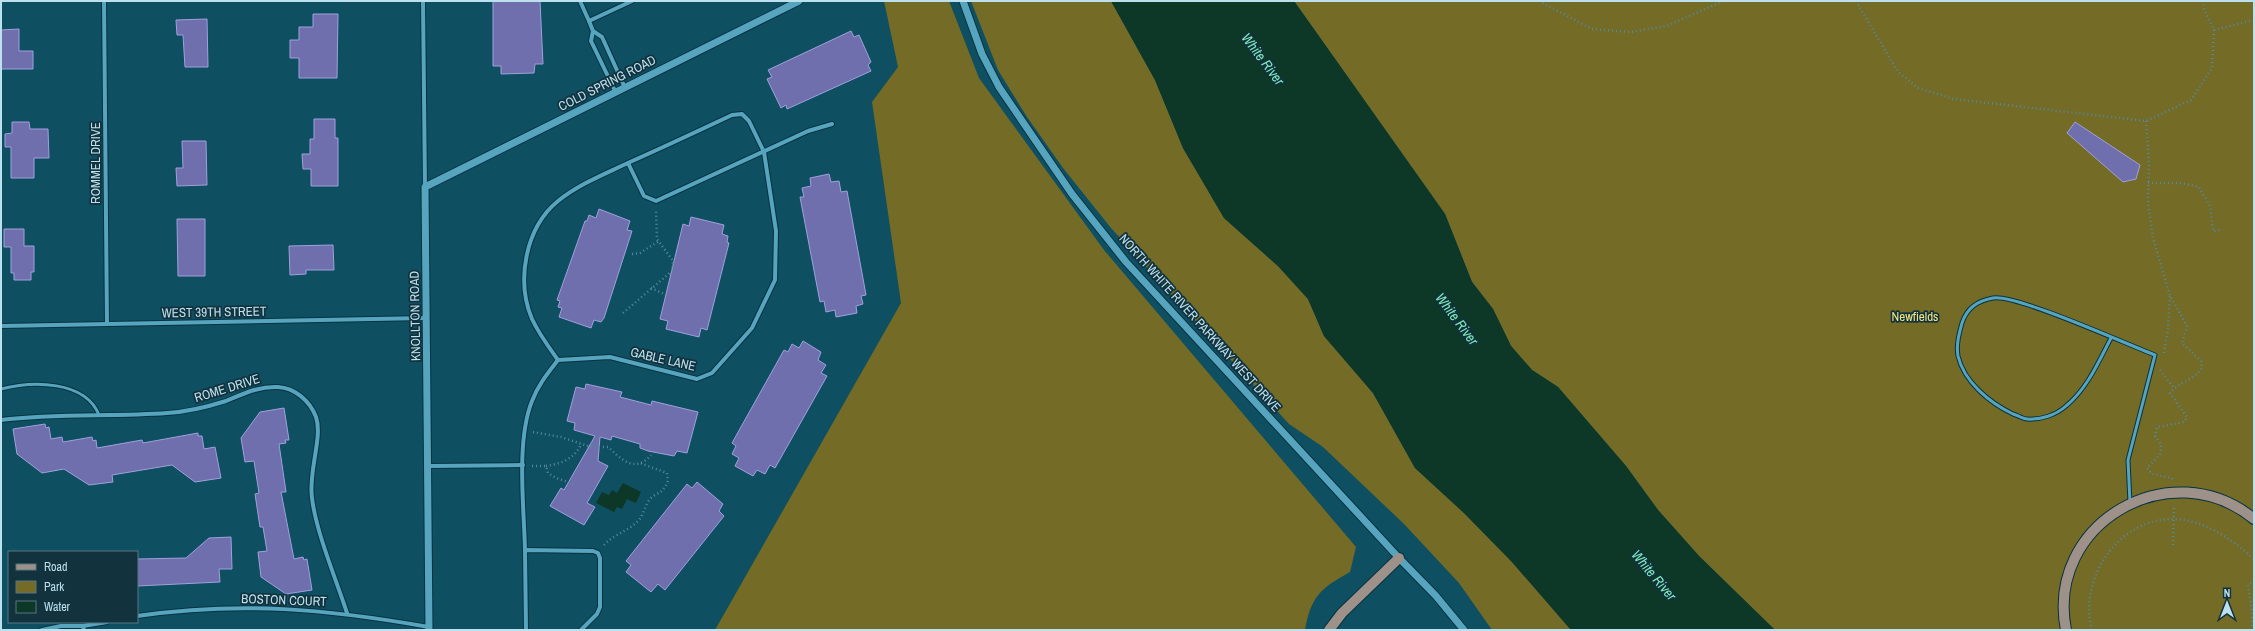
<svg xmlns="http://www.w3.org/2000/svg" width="2255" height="631" font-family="'Archivo Narrow',sans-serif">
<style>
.green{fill:#736b26}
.water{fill:#0d3726}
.building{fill:#6e6fac;stroke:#9fa1dc}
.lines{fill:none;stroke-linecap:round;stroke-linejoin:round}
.service-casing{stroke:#073340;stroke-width:5}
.minor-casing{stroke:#073340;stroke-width:6}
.tertiary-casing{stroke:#073340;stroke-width:9}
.primary-casing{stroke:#073340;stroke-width:12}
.path{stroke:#568a9b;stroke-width:2.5;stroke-dasharray:1 3;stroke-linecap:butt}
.service{stroke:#57a4be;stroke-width:3}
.minor{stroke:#57a4be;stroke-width:4}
.tertiary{stroke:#57a4be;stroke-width:7}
.primary{stroke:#9e918a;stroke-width:10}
.labels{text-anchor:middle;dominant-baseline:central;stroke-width:3.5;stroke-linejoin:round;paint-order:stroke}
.street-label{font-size:13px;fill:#bce0ee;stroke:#12323d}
.park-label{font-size:13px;fill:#f1e580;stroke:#12323d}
.water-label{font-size:14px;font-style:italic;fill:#7eeab9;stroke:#12323d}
</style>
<rect width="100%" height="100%" fill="#0f4f62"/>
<!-- green -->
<g class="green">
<path d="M 884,1 L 949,1 L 979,78 L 1104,250 L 1356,547 L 1350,572 C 1321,588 1311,596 1305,630 L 715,630 L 901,303 L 872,102 L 898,67 Z"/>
<path d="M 971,1 L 1111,1 L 1155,80 L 1183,148 L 1224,218 L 1278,266 L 1308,299 L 1324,336 L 1373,393 L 1415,468 L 1464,513 L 1512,562 L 1571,630 L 1492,630 L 1459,583 L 1404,524 L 1323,447 L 1289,424 L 1111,228 L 1063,168 L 1027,117 L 998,70 Z"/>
<path d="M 1294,1 L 2254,1 L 2254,630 L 1775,630 L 1699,556 L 1658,510 L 1626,466 L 1558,387 L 1532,370 L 1511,346 L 1493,309 L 1472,282 L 1445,214 Z"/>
</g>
<!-- water -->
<g class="water">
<path d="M 1111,1 L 1294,1 L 1445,214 L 1472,282 L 1493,309 L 1511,346 L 1532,370 L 1558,387 L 1626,466 L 1658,510 L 1699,556 L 1775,630 L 1571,630 L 1512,562 L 1464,513 L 1415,468 L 1373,393 L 1324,336 L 1308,299 L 1278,266 L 1224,218 L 1183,148 L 1155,80 Z"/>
<path d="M 623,483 L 641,492 L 636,503 L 627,499 L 622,509 L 617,507 L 614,512 L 596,503 L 602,492 L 609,495 L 612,490 L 617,493 Z"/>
</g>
<!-- building -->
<g class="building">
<path d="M 493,1 L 540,1 L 543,64 L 535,64 L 534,73 L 501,74 L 501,66 L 493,66 Z"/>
<path d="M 313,14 L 338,14 L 337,78 L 299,78 L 299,58 L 290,58 L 290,40 L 299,40 L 299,27 L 313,27 Z"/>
<path d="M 207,19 L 208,67 L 185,67 L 183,35 L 177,35 L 176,20 Z"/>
<path d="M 19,29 L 19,51 L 33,51 L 33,69 L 1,69 L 1,30 Z"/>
<path d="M 851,31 L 854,37 L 859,35 L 871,62 L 868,65 L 871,71 L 787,109 L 786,105 L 781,108 L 767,79 L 772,77 L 768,70 Z"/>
<path d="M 314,119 L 335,119 L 335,138 L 338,138 L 338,186 L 311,186 L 311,169 L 303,169 L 302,154 L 310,154 L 310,139 L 314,139 Z"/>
<path d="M 12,122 L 29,122 L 30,129 L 48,129 L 49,158 L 34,158 L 34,178 L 11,178 L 11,147 L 5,147 L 5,134 L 12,133 Z"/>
<path d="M 2075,122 L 2140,165 L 2136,179 L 2123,182 L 2067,133 Z"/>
<path d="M 182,141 L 206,141 L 207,185 L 177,186 L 176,168 L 183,168 Z"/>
<path d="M 829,174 L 831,182 L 839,181 L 841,192 L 847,191 L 866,295 L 861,296 L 863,304 L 856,306 L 857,313 L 836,317 L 835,310 L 826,312 L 824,301 L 820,302 L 800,197 L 804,197 L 802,188 L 811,186 L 810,178 Z"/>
<path d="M 599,209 L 630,221 L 627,230 L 632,231 L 604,318 L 601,322 L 594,320 L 591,328 L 559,317 L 562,308 L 558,307 L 560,301 L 557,300 L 585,221 L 587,221 L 589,215 L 596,218 Z"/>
<path d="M 691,217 L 724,225 L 722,234 L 728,236 L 727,242 L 729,243 L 707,330 L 701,328 L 699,337 L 666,329 L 668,321 L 660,319 L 683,224 L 689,226 Z"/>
<path d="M 177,219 L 205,219 L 205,276 L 178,276 Z"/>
<path d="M 4,229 L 24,229 L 24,246 L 34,246 L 34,272 L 31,272 L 31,280 L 14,280 L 14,273 L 11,273 L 11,247 L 4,247 Z"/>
<path d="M 333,245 L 334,270 L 306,270 L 306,274 L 290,275 L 289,246 Z"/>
<path d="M 803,341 L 821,352 L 818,360 L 826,365 L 821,373 L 827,376 L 775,468 L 770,465 L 765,474 L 757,470 L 753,476 L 735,466 L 739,458 L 732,454 L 736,446 L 732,443 L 784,350 L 788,352 L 792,344 L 799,348 Z"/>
<path d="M 586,384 L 622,392 L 620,397 L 651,405 L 652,401 L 698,412 L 687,453 L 677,451 L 674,456 L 648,451 L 640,448 L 640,444 L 612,436 L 611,440 L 600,437 L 598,461 L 608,466 L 587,503 L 595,507 L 584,525 L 550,506 L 561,488 L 564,490 L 595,436 L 574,430 L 575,423 L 567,421 L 576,387 L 585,389 Z"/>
<path d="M 284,408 L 289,440 L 285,440 L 286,443 L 279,444 L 286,492 L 281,492 L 294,559 L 303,557 L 304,560 L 307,559 L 312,590 L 286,594 L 261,577 L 258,552 L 267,551 L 263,527 L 260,527 L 255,494 L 259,493 L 254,461 L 245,462 L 241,438 L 260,412 Z"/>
<path d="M 45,424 L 46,428 L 49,427 L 51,439 L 62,437 L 63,442 L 92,437 L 93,441 L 96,440 L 97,448 L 142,440 L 143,443 L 198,433 L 198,436 L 202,436 L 204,449 L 215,447 L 221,478 L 195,482 L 172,465 L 112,475 L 113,482 L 89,485 L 64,469 L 42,473 L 17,454 L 13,429 Z"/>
<path d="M 697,482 L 723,504 L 719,511 L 724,516 L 665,590 L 658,584 L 651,592 L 626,572 L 631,565 L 626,561 L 687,484 L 692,488 Z"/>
<path d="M 231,537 L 232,569 L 219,569 L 220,582 L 137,586 L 137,559 L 186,558 L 209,538 Z"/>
</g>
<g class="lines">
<defs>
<g id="service">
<path d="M 2111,338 C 2099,361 2087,389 2066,406 C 2056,415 2041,420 2027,419 C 2023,419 2017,415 2013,414 C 1990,403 1964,382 1958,356 C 1956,345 1959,334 1962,323 C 1967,308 1977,301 1993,298 C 2016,294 2126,344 2155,355 L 2128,460 L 2130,503"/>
<path d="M 1,389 C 32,381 85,380 99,415"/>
</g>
<g id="minor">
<path d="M 104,1 L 107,324"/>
<path d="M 423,1 L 425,187"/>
<path d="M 580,1 L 589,21 L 632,1"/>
<path d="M 589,21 L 593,31 L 591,41 L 616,93"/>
<path d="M 593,31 L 602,37 L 625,88"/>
<path d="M 742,114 L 749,121 L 764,152 L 776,231 L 775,280 L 752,328 L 712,373 L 697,379 L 610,357 L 558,360 C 548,346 539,334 532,319 C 516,281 525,228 558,201 C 579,184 605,174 630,162 C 664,147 698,131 732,115 Z"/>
<path d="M 628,163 L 644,196 L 656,201 L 808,131 L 832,124"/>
<path d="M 1,326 L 426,318"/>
<path d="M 1,420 C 56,413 112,417 167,413 C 187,412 207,407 226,401 C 243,394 259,386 278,387 C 295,388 310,401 316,417 C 323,437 308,472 312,498 C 316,532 336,579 347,613"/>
<path d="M 428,466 L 523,465"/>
<path d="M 525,550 C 524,507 516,441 532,401 C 538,385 548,373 558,360"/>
<path d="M 137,616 C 240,601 327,609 429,627"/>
<path d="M 83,626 L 107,622"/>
<path d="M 42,630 L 61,626 L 83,626 L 84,630"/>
<path d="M 526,630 L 525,550 L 593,551 L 598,553 L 600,558 L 600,607 L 597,614 L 581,630"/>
</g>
<g id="tertiary">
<path d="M 963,1 L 982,54 L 999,87 L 1072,194 L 1126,262 L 1399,558 L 1436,596 L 1464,630"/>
<path d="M 429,630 L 425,187 L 799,1"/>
</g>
<g id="primary">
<path d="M 1329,630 L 1342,613 L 1399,558"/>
<path d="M 2066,630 C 2045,523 2171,451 2254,519"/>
</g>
</defs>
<!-- service casing -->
<use href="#service" class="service-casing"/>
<!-- minor casing -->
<use href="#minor" class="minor-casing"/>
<!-- tertiary casing -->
<use href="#tertiary" class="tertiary-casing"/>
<!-- primary casing -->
<use href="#primary" class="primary-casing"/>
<!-- path -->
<g class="path">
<path d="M 1539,1 L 1592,29 L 1630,32 L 1667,26 L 1723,1"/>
<path d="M 1856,1 L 1898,72 L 1918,88 L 1954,99 L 2146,121 L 2191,100 L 2212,68 L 2214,30 L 2204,9 L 2203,1"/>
<path d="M 2214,30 L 2254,20"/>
<path d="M 2146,121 L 2149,162 L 2148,202 L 2153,238 L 2170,296 L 2187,326 L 2182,343 L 2201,361 L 2202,368 C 2194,380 2179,382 2170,393 L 2187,417 L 2184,422 L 2157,427 L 2155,436 L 2161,444 L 2161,453 L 2147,468 L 2152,474 L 2172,478 L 2173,482"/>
<path d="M 2148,183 L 2181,183 L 2199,187 L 2210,206 L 2213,231 L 2221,230"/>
<path d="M 632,254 L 640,253 L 659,241"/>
<path d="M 651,288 L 664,294"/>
<path d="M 623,313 L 672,271 L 673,261 L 657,239 L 656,210"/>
<path d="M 2164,353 L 2168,329 L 2170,296"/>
<path d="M 2160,370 L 2174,388"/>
<path d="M 533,432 L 561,437 L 591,447 L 608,447 C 621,459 635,474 651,455"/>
<path d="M 591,447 L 594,440"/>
<path d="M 532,466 L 546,466 L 548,473 L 556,478 L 574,484"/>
<path d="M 546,466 C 560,464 575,459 581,444"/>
<path d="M 604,545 C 614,534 629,531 639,520 C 644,514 645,504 651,498 C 660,490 661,496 668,481 L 667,473 L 640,463"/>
<path d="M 2173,545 L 2174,505"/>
<path d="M 2092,630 C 2078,579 2118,518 2174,519 C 2204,520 2232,539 2254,559"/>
<path d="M 2252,630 L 2252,612 L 2248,585 L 2254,580"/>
</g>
<!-- service -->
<use href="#service" class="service"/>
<!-- minor -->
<use href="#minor" class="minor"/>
<!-- tertiary -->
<use href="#tertiary" class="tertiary"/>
<!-- primary -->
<use href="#primary" class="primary"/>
</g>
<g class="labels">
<!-- street labels -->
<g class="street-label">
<text transform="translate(607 83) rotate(-27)">COLD SPRING ROAD</text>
<text transform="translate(95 163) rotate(-90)">ROMMEL DRIVE</text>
<text transform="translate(214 312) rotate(-1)">WEST 39TH STREET</text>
<text transform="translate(415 316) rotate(-91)">KNOLLTON ROAD</text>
<text transform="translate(1200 323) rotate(48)">NORTH WHITE RIVER PARKWAY WEST DRIVE</text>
<text transform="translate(663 359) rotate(13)">GABLE LANE</text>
<text transform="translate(227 388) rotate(-17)">ROME DRIVE</text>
<text transform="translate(284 600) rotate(2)">BOSTON COURT</text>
</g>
<!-- park labels -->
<g class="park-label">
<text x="1915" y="316">Newfields</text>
</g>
<!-- water labels -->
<g class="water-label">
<text transform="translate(1263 59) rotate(53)">White River</text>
<text transform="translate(1457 319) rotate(53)">White River</text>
<text transform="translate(1654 575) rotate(50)">White River</text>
</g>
</g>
<!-- border -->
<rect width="2255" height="631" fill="none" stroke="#bce0ee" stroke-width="4"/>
<!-- legend -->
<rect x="8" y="551" width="130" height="72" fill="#12323d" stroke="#567884"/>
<rect x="16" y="564" width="20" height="6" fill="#9e918a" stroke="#567884"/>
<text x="44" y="571" font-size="12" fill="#bce0ee">Road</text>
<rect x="16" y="581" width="20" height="12" fill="#736b26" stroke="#567884"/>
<text x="44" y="591" font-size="12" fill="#bce0ee">Park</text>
<rect x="16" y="601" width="20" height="12" fill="#0d3726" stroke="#567884"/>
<text x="44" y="611" font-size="12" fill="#bce0ee">Water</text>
<!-- north arrow -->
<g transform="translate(2227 603)" stroke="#12323d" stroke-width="3" paint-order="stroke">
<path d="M0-3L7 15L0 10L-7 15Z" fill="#bce0ee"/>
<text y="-6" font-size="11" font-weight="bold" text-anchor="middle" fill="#bce0ee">N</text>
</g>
</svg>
